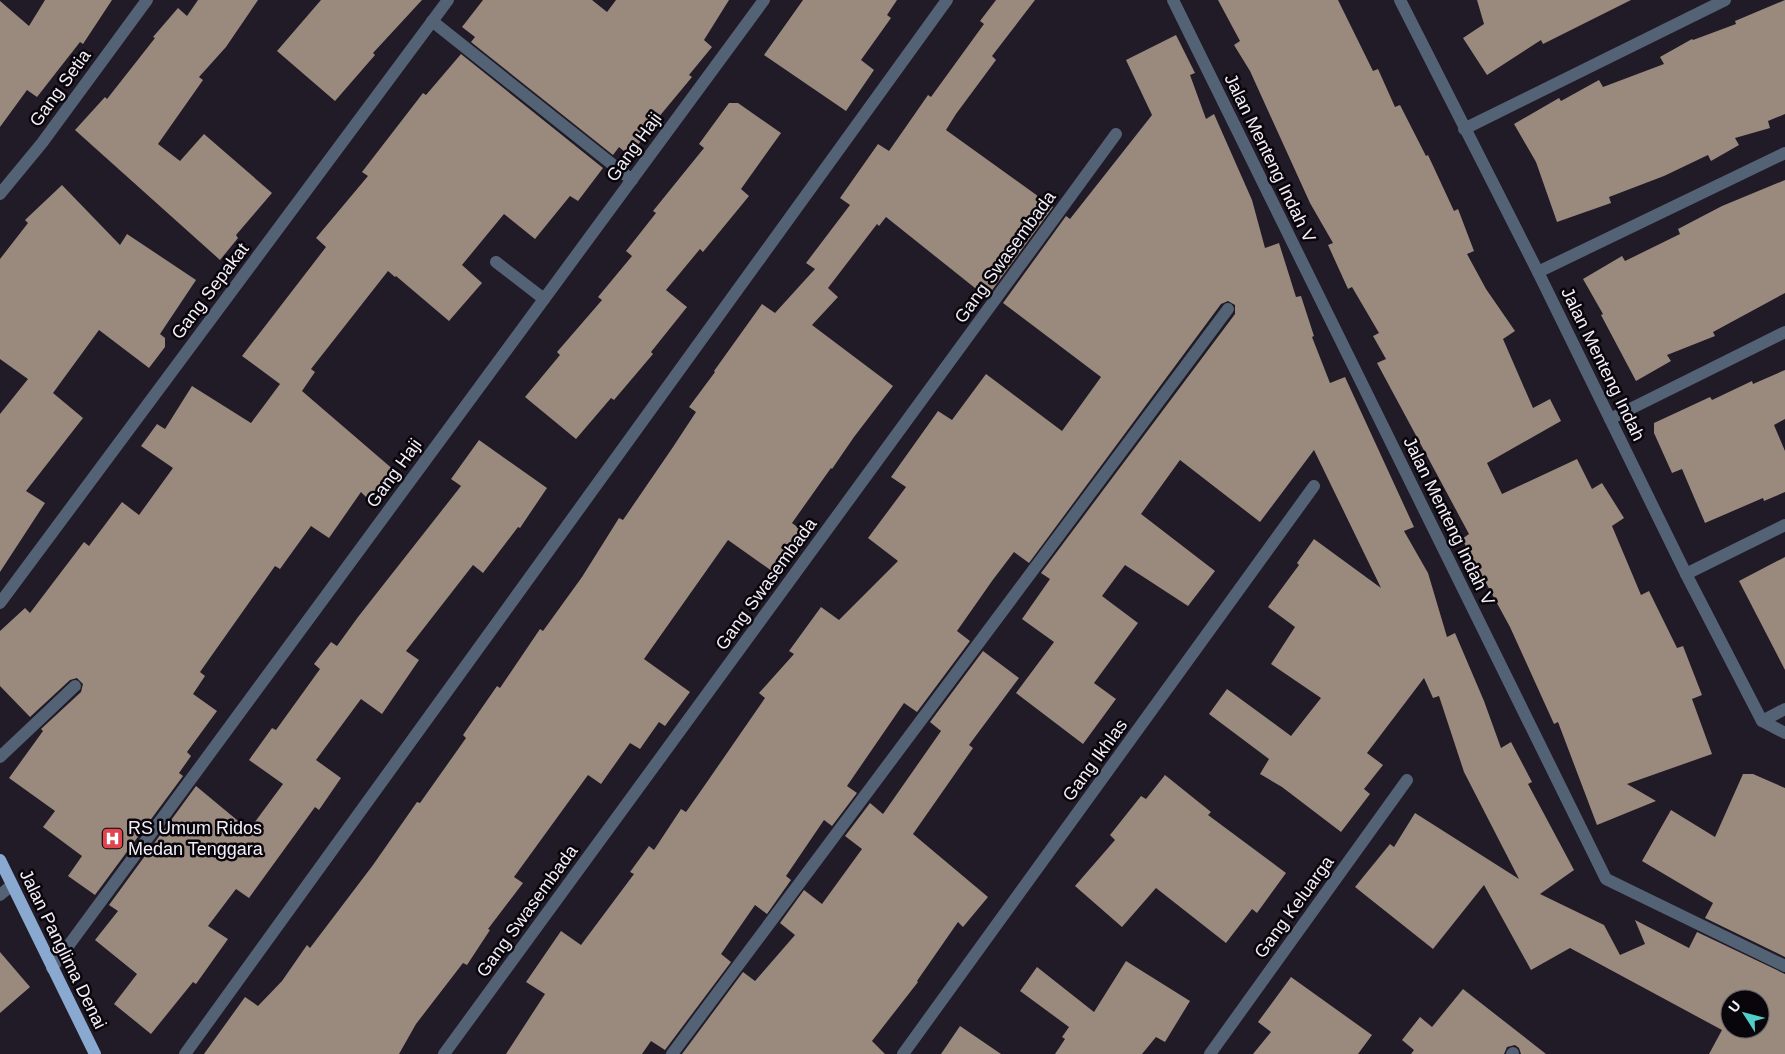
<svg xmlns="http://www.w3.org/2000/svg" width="1785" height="1054" font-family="Helvetica,sans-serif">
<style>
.building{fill:#9a897d;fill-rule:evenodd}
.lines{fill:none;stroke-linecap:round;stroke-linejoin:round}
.service{stroke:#536375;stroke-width:12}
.minor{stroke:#536375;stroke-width:12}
.primary{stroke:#89a9d0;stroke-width:12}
.labels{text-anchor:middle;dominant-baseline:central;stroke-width:5;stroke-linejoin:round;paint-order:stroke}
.street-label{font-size:18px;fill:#f3eef8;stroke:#09060b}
.poi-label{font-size:18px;fill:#f3eef8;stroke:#09060b;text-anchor:start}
</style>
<rect width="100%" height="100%" fill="#211a27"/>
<!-- building -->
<g class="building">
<path d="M 45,0 L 112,0 L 83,44 L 80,42 L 37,97 L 27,90 L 0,127 L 0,1 L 29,26 Z"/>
<path d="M 198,0 L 258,0 L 226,47 L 199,77 L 203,80 L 158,144 L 180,161 L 204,134 L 272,193 L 236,235 L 238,238 L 220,260 L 75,130 L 105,97 L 107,99 L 155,38 L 153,37 L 178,8 L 187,16 Z"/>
<path d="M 321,0 L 422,0 L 373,53 L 375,55 L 335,101 L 277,51 Z"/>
<path d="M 483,0 L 592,0 L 607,12 L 616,0 L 729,0 L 704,40 L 712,47 L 689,75 L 692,77 L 653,124 L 630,156 L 619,147 L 613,155 L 471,42 L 475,37 L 462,27 Z"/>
<path d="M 803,0 L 897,0 L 887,15 L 891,18 L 861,60 L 874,70 L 846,111 L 764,55 Z"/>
<path d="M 996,0 L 1035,0 L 992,56 L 996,60 L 956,114 L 946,130 L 1053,207 L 990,293 L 983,288 L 980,292 L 886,217 L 879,226 L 877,224 L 828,288 L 838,297 L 812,325 L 893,386 L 854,437 L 832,469 L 831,468 L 792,523 L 808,535 L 779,576 L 728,540 L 644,659 L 690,692 L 665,726 L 659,722 L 640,749 L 630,743 L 601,784 L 588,775 L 514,877 L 523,883 L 488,929 L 490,930 L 467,965 L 463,963 L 416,1024 L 399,1054 L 204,1054 L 245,997 L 258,1006 L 282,981 L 307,945 L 310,948 L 373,865 L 417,802 L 420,803 L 466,738 L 463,735 L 497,686 L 500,688 L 540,629 L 543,631 L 582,577 L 619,518 L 623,520 L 673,447 L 696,412 L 689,407 L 715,372 L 714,371 L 762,304 L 775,313 L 815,269 L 806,263 L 850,205 L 840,198 L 878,144 L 889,151 L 928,95 L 931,97 L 984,24 L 980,21 Z"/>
<path d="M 1218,0 L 1338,0 L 1373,71 L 1378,69 L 1395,107 L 1400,105 L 1426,156 L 1428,155 L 1454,211 L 1458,209 L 1474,251 L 1467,254 L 1486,289 L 1515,331 L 1503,339 L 1533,408 L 1550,399 L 1561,421 L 1487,463 L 1502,494 L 1577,459 L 1592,489 L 1602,483 L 1624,518 L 1612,526 L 1641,595 L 1649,591 L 1677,648 L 1683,646 L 1702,695 L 1692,699 L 1712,754 L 1627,784 L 1656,801 L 1597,825 L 1558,722 L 1554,724 L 1510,627 L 1462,539 L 1469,534 L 1377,363 L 1386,359 L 1373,336 L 1379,333 L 1352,287 L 1348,289 L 1328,245 L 1333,243 L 1310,203 L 1250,71 L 1234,45 L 1240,41 Z"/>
<path d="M 1477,0 L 1631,0 L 1543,44 L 1541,40 L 1487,75 L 1463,38 L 1484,24 Z"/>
<path d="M 1785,0 L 1785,114 L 1768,121 L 1770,128 L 1735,138 L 1739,145 L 1711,161 L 1708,155 L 1664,176 L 1609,197 L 1611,203 L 1557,222 L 1536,162 L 1514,124 L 1559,98 L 1561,101 L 1599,80 L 1603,87 L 1664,64 L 1660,57 L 1692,39 L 1693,40 L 1736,24 L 1735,21 Z"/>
<path d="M 1176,35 L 1195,73 L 1190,75 L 1206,119 L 1214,114 L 1252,200 L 1265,248 L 1279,243 L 1296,297 L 1301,296 L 1314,336 L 1312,337 L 1330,383 L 1345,377 L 1414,527 L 1404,531 L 1428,573 L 1447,637 L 1455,633 L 1484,701 L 1501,748 L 1511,742 L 1532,782 L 1528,784 L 1574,870 L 1540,894 L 1604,925 L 1620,955 L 1645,944 L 1635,920 L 1689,948 L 1697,932 L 1785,974 L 1785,1054 L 1709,1054 L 1722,1030 L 1570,948 L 1531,970 L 1484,885 L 1433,949 L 1355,887 L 1390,844 L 1394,847 L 1415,813 L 1519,879 L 1464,772 L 1439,696 L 1433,698 L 1424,678 L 1367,753 L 1383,765 L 1364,789 L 1370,794 L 1341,832 L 1282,787 L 1260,774 L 1269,759 L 1209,714 L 1227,689 L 1291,736 L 1321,698 L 1271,664 L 1295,627 L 1268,607 L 1299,565 L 1297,563 L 1314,539 L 1381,588 L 1314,450 L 1260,522 L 1180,460 L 1141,514 L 1215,571 L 1188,606 L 1125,565 L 1102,596 L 1138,623 L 1094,683 L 1116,699 L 1083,744 L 1016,693 L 1054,642 L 1022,619 L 1050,579 L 1041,573 L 1235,314 L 1235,305 L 1228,301 L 1221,304 L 1029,563 L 1014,552 L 992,581 L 957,631 L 970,641 L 917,712 L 904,703 L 847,786 L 857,793 L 832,826 L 824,820 L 786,876 L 791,880 L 767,914 L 755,905 L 721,954 L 731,962 L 665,1050 L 651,1041 L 642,1054 L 506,1054 L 545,994 L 526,982 L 561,931 L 581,945 L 634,874 L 630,872 L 649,846 L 654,850 L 681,809 L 686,812 L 707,782 L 765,698 L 759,693 L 794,654 L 789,651 L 821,607 L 839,620 L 898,561 L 868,538 L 906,487 L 891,477 L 938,411 L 952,420 L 986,374 L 1062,431 L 1101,377 L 1003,303 L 1066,216 L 1070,219 L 1152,115 L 1126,60 ZM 1730,999 L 1760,999 L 1760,1029 L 1730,1029 Z"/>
<path d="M 461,54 L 603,168 L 578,201 L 570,196 L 535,239 L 504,214 L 462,265 L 482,283 L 449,321 L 396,276 L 395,277 L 388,271 L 311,369 L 315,372 L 302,391 L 395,471 L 370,501 L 361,492 L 329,538 L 311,526 L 280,569 L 275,566 L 200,672 L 205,676 L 193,694 L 217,711 L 187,752 L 191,756 L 179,773 L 183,776 L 95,895 L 68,876 L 82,856 L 43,827 L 55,811 L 9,778 L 43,731 L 41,729 L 81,692 L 83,684 L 77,678 L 70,680 L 30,717 L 0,686 L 0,631 L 25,608 L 30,613 L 84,542 L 89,546 L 122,502 L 139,515 L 173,468 L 141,446 L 157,424 L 165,429 L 192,386 L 251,423 L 280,384 L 242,356 L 326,247 L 316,238 L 368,176 L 362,172 L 423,93 L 426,95 Z"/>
<path d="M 729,103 L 738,103 L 781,133 L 741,189 L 749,196 L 703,252 L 700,249 L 666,290 L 687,307 L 651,352 L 653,354 L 614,400 L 611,398 L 576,439 L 525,397 L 560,355 L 557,352 L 602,300 L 598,297 L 632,256 L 626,251 L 656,213 L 653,211 L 704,148 L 699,144 Z"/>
<path d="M 1785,180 L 1785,293 L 1713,332 L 1715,336 L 1667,355 L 1671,361 L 1636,381 L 1601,315 L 1603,314 L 1583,279 L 1622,256 L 1625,261 L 1680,234 L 1678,229 L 1722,206 Z"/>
<path d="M 62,185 L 120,245 L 127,234 L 196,280 L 160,334 L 165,338 L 165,347 L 149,368 L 99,330 L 53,393 L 83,418 L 26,491 L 45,503 L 0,572 L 0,414 L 28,379 L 0,359 L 0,259 L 28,223 L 25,220 Z"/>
<path d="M 1785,370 L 1785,419 L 1774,425 L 1785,451 L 1785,492 L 1764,501 L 1763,498 L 1705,523 L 1682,469 L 1672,473 L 1654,433 L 1654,423 L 1710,397 L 1712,400 L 1752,381 L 1753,384 Z"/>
<path d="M 479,440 L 547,488 L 520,528 L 518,527 L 483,573 L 473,565 L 406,651 L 419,660 L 382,714 L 361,699 L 316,760 L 341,778 L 319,810 L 315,807 L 249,898 L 236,889 L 208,926 L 228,939 L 196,984 L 193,982 L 151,1034 L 114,1004 L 137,974 L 95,940 L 118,911 L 109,905 L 196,786 L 249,830 L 283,784 L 249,760 L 272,728 L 276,730 L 320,669 L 314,664 L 331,642 L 337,646 L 358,617 L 461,486 L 451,479 Z"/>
<path d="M 1785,557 L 1785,670 L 1739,581 Z"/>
<path d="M 983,651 L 1019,678 L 969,745 L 973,748 L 913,834 L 988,897 L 963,927 L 958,922 L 917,981 L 918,982 L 872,1041 L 885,1054 L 682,1054 L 743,972 L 755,981 L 795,935 L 780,923 L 804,890 L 822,904 L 862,849 L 845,836 L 870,803 L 883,814 L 941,731 L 930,722 Z"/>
<path d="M 1743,774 L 1753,774 L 1785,788 L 1785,957 L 1705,918 L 1713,903 L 1642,861 L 1671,810 L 1715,837 Z"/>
<path d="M 1165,775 L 1211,812 L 1208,815 L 1286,873 L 1257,913 L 1252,909 L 1226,943 L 1156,888 L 1122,927 L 1075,886 L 1115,840 L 1110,835 L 1141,796 L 1146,799 Z"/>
<path d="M 0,952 L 30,987 L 0,1013 Z"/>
<path d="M 1126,961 L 1190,1001 L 1165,1042 L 1156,1037 L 1142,1054 L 1055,1054 L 1065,1039 L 1062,1037 L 1069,1027 L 1020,991 L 1037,967 L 1094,1012 Z"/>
<path d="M 1291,977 L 1372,1035 L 1358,1054 L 1253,1054 L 1271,1032 L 1258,1022 Z"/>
<path d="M 1463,989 L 1546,1054 L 1521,1054 L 1519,1048 L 1515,1045 L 1507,1047 L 1504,1054 L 1411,1054 L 1414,1050 L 1402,1040 L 1420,1017 L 1432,1027 Z"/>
<path d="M 960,1026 L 1001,1054 L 941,1054 Z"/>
</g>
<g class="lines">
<!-- service -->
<g class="service">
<path d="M 496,262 L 544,299"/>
<path d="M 0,757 L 75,686"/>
</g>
<!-- minor -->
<g class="minor">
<path d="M 1173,0 L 1606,879 L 1785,966"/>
<path d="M 1400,0 L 1538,272 L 1686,574 L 1762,721 L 1785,733"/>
<path d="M 432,21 L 632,180"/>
<path d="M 1464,129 L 1725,0"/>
<path d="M 0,194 L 42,143 L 147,0"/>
<path d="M 1538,272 L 1785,153"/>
<path d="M 1610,419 L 1785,332"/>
<path d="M 1686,574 L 1785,525"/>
<path d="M 0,603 L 448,0"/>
<path d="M 1762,721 L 1785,709"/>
<path d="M 0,895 L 12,885"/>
<path d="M 52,968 L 764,0"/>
<path d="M 185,1054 L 947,0"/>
<path d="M 444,1054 L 1116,134"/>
<path d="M 672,1054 L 1228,309"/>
<path d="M 903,1054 L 1314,486"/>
<path d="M 1210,1054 L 1407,780"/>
<path d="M 1512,1054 L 1513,1053"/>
</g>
<!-- primary -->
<path class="primary" d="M 0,860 L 95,1054"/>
</g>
<!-- icons -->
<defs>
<symbol id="hospital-square" viewBox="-11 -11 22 22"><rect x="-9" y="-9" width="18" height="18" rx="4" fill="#e0444e" stroke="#09060b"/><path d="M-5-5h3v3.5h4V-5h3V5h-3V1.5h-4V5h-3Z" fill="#fff"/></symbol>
</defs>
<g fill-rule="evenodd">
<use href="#hospital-square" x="100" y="826" width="25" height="25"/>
</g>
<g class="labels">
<!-- street labels -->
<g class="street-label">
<text transform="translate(60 88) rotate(-54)">Gang Setia</text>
<text transform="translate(634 147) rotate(-54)">Gang Haji</text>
<text transform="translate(1270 158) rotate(64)">Jalan Menteng Indah V</text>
<text transform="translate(1005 257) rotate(-54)">Gang Swasembada</text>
<text transform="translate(210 291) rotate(-53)">Gang Sepakat</text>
<text transform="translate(1603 364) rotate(64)">Jalan Menteng Indah</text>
<text transform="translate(394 473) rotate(-54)">Gang Haji</text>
<text transform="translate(1449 521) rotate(64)">Jalan Menteng Indah V</text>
<text transform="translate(766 584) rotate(-54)">Gang Swasembada</text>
<text transform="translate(1095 760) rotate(-54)">Gang Ikhlas</text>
<text transform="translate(1294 907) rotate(-54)">Gang Keluarga</text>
<text transform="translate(527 911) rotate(-54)">Gang Swasembada</text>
<text transform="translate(63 949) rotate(64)">Jalan Panglima Denai</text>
</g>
<!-- poi labels -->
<g class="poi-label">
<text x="128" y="828">RS Umum Ridos<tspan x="128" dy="21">Medan Tenggara</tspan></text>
</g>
</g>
<!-- north arrow -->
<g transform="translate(1745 1014) rotate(306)"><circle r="24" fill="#09060b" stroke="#67636a"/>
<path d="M0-4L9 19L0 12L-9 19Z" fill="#53cdc9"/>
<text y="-8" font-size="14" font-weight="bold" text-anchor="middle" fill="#f3eef8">U</text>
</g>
</svg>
